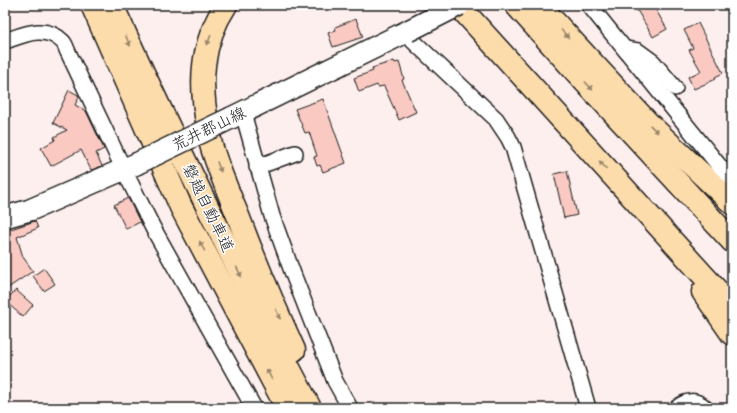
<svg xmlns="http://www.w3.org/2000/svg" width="737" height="413" font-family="Caveat,'Klee One',sans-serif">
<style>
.building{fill:#f9c9c2;stroke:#1c1c1c}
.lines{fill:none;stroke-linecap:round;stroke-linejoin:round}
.minor-casing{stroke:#1c1c1c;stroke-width:18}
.secondary-casing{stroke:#1c1c1c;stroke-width:24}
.motorway-casing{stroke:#1c1c1c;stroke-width:25}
.minor{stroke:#fff;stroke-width:15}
.secondary{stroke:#fff;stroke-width:21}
.motorway{stroke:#fddcac;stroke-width:22}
.secondary-bridge-casing{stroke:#1c1c1c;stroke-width:24;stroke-linecap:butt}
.secondary-bridge{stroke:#fff;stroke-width:21}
.oneway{fill:#98866b}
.labels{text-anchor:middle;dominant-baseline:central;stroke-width:3;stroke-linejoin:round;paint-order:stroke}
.street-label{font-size:16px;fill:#1c1c1c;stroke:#fff}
</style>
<rect width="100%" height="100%" fill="#fdefed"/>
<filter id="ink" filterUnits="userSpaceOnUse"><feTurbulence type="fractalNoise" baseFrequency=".025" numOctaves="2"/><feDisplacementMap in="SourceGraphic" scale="8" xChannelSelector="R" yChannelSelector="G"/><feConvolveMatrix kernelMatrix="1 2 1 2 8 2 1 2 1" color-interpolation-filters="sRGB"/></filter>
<g filter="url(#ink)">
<!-- building -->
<g class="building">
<path d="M 634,5 L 653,5 L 667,29 L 653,37 Z"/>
<path d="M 356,19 L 363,37 L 333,47 L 328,33 L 336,30 L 335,27 Z"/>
<path d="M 698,23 L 723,73 L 715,77 L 716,79 L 694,89 L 688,77 L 701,71 L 689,50 L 693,48 L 684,30 Z"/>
<path d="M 394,61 L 395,63 L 399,62 L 404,79 L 402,80 L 416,112 L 399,120 L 384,86 L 378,87 L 377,85 L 359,92 L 354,78 L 373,71 L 372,68 Z"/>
<path d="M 69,90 L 78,95 L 79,97 L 75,105 L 86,111 L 104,149 L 96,153 L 102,166 L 91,170 L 81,150 L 51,166 L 41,148 L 55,140 L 54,137 L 67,130 L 53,123 Z"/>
<path d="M 323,99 L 346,163 L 323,172 L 320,165 L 317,166 L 314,157 L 317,156 L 309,132 L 305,133 L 295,109 Z"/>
<path d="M 567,171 L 577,215 L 564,218 L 554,174 Z"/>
<path d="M 128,198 L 140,222 L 126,229 L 114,205 Z"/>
<path d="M 35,221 L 38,228 L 17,237 L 23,257 L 33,271 L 5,290 L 5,231 Z"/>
<path d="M 44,268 L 55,284 L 44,291 L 33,276 Z"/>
<path d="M 16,290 L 33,305 L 23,317 L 5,301 Z"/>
</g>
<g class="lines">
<defs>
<g id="minor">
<path d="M 589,5 L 725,173 L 732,179"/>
<path d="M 408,31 L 413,41 L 496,119 L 508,137 L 513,147 L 588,408"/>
<path d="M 5,41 C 23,35 45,24 62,41 C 65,43 66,48 68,52 L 124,170 L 153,228 L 254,408"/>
<path d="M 625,49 L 638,51 L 653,62 L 675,88"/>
<path d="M 243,113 L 272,216 L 293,274 L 335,381 L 350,408"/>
<path d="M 257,167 L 295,153"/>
<path d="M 677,408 C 686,400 696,399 705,408"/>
</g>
<g id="secondary">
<path d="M 231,118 L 408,31"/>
<path d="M 5,217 L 30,210 L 136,164"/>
</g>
<g id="motorway">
<path d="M 92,5 L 181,207 L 287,408"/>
<path d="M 112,5 C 174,141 240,276 310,408"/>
<path d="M 226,5 C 201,43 199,83 208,127 C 209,135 210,143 213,151 C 220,173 229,194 238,216 C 255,261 274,306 294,350"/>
<path d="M 458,5 L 732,307"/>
<path d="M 516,5 L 585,82 L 732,241"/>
<path d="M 539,5 L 649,124 L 732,203"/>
<path d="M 703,292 L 732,334"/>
</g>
</defs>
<!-- minor casing -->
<use href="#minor" class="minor-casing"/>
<!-- secondary casing -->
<use href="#secondary" class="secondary-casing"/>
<!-- motorway casing -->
<use href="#motorway" class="motorway-casing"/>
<!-- minor -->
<use href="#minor" class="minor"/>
<!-- secondary -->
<use href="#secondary" class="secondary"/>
<!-- motorway -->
<use href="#motorway" class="motorway"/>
<defs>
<g id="secondary-bridge">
<path d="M 408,31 L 459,5"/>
<path d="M 136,164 L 231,118"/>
</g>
</defs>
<!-- secondary-bridge casing -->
<use href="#secondary-bridge" class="secondary-bridge-casing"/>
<!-- secondary-bridge -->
<use href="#secondary-bridge" class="secondary-bridge"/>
</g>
<!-- one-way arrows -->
<defs><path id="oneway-solid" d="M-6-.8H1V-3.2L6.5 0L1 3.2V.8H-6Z"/></defs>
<g class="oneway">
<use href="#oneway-solid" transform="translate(565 34) rotate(48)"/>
<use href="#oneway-solid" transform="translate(209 40) rotate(110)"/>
<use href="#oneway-solid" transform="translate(128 41) rotate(66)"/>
<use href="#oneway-solid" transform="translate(589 86) rotate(47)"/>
<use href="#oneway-solid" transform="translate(654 129) rotate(44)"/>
<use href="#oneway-solid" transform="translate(603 165) rotate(-132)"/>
<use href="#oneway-solid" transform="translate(219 167) rotate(69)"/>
<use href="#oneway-solid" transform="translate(202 246) rotate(-118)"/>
<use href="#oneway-solid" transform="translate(239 272) rotate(64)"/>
<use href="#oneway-solid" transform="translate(278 314) rotate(66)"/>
<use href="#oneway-solid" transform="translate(269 374) rotate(-118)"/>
</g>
</g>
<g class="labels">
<!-- street labels -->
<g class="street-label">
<text transform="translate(209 129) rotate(-26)">荒井郡山線</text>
<text transform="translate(208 208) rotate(64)">磐越自動車道</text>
</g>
</g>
<!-- margin -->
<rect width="737" height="413" fill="none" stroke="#fff" stroke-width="20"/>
<rect x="10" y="10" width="717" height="393" fill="none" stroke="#1c1c1c" stroke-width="1.5" filter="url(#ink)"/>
</svg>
